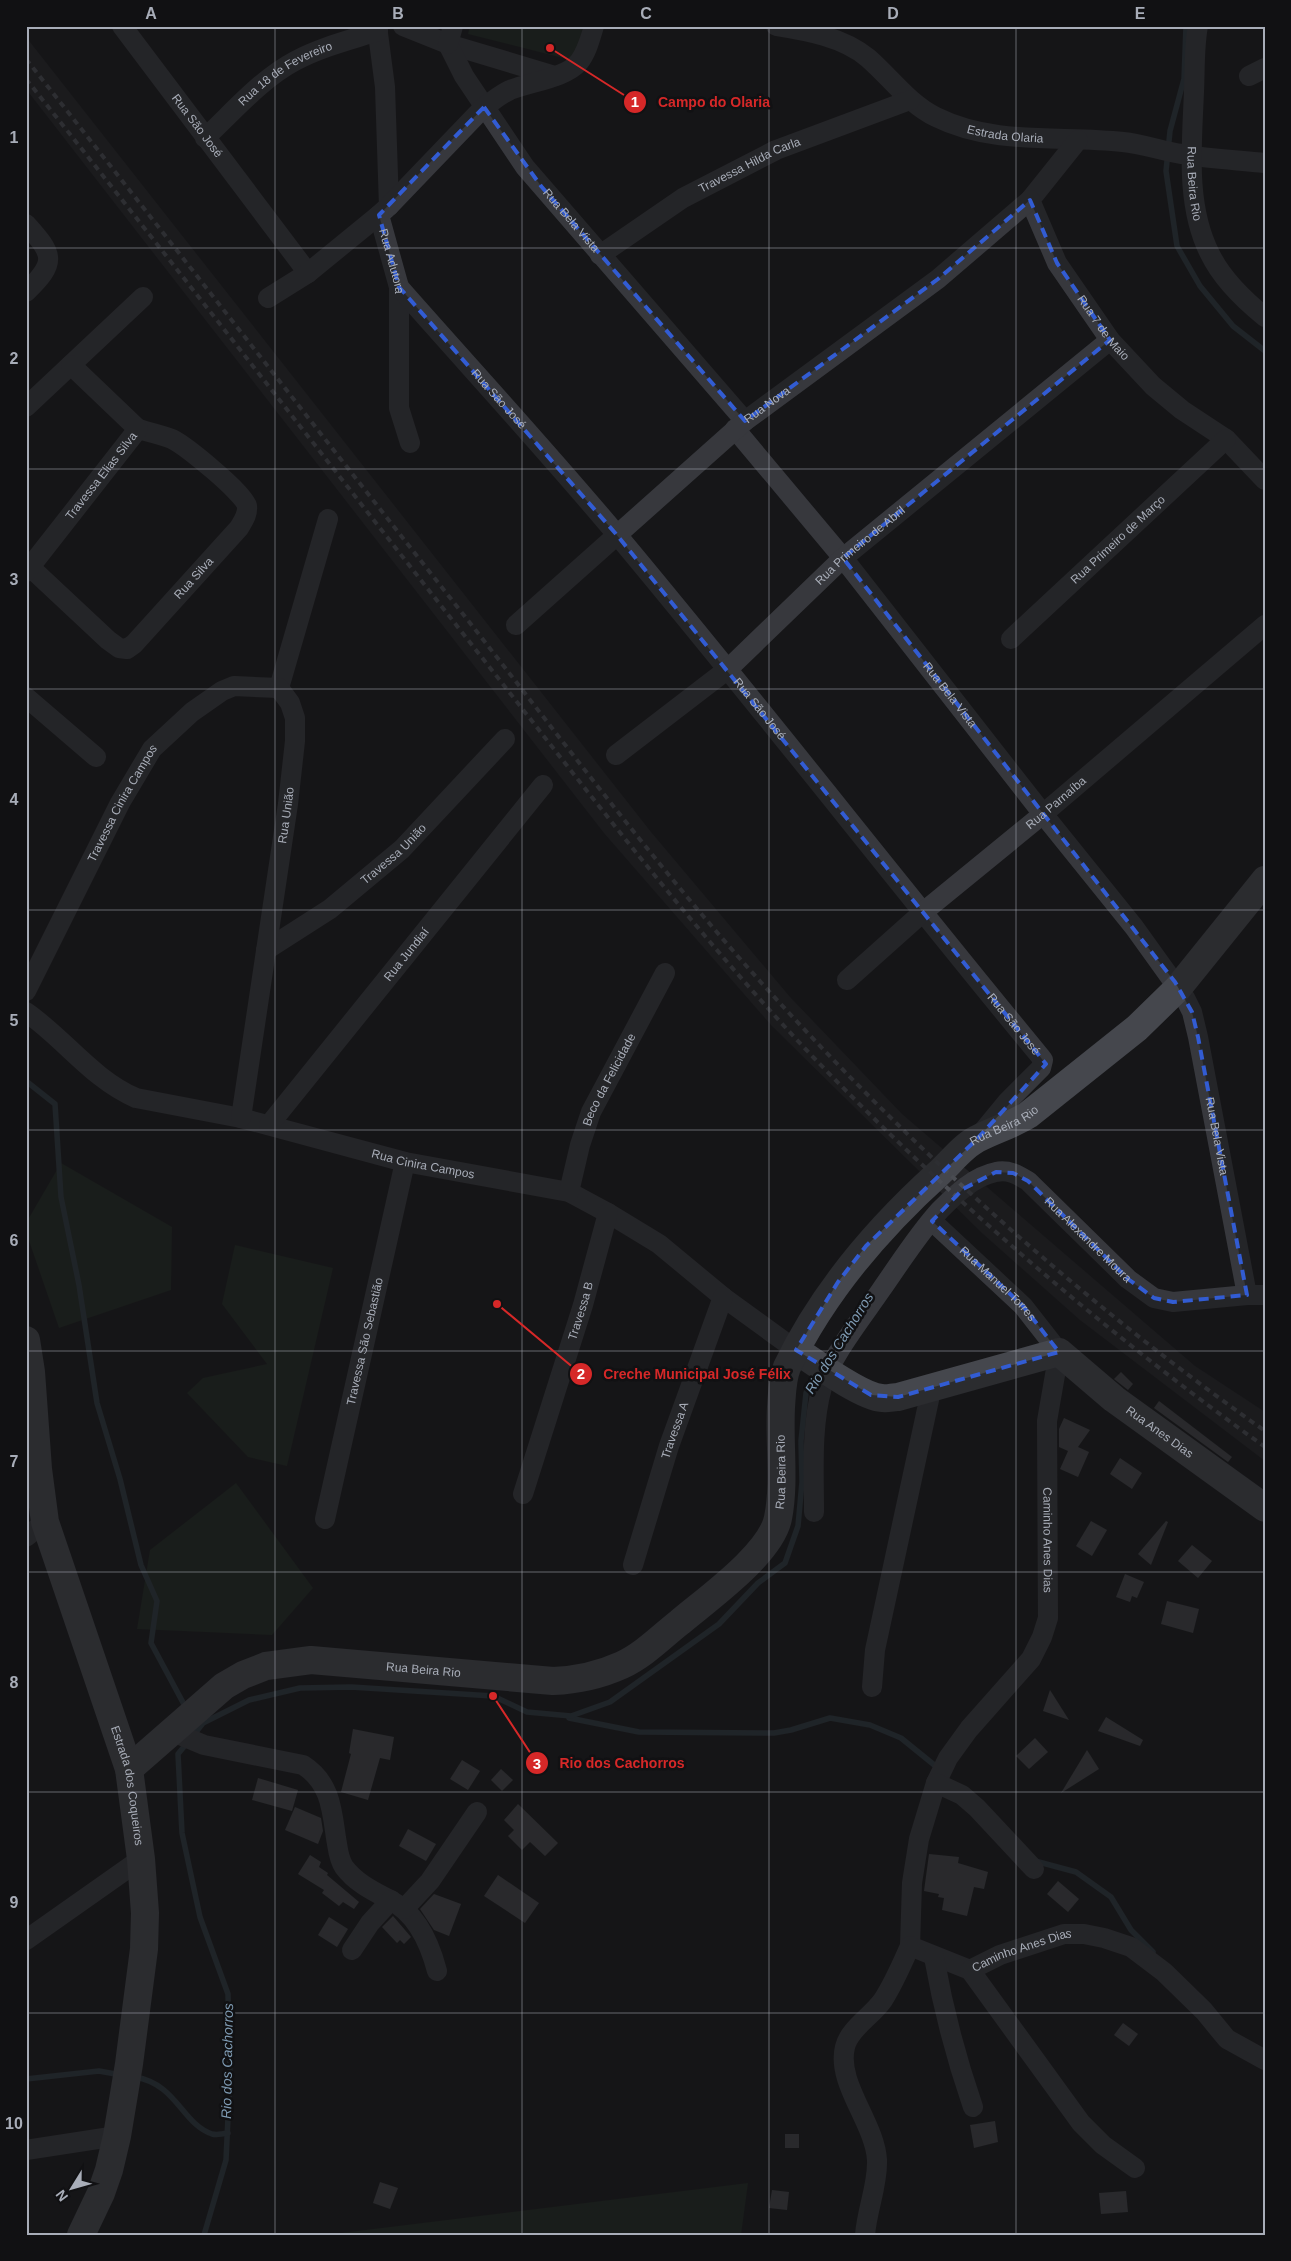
<svg xmlns="http://www.w3.org/2000/svg" width="1291" height="2261" font-family="Helvetica,sans-serif">
<style>
.built{fill:#222225}
.green{fill:#1e261f}
.lines{fill:none;stroke-linecap:round;stroke-linejoin:round}
.stream{stroke:#2c353c;stroke-width:5.5}
.building{fill:#404145}
.street{stroke:#37383d;stroke-width:20}
.secondary{stroke:#45474d;stroke-width:28}
.rail{stroke:#4a4c52;stroke-width:4;stroke-dasharray:6 5;stroke-linecap:butt}
.marked{fill:none;stroke:#325cd3;stroke-width:4;stroke-dasharray:10 6;stroke-linejoin:round}
.grid{fill:none;stroke:#a8adb8;stroke-width:1;stroke-opacity:0.55}
.labels{text-anchor:middle;dominant-baseline:central;stroke-width:5;stroke-linejoin:round;paint-order:stroke}
.street-label{font-size:12px;fill:#a8adb8;stroke:#111113}
.water-label{font-size:14px;font-style:italic;fill:#7f9bb3;stroke:#111113}
.leader{fill:none;stroke:#d62828;stroke-width:2}
.callout-dot{fill:#d62828;stroke:#111113;stroke-width:2}
.mark-label{font-size:15px;text-anchor:middle;font-weight:bold;fill:#fff}
.callout-label{font-size:14px;text-anchor:middle;font-weight:bold;fill:#d62828;stroke:#111113;stroke-width:5;stroke-linejoin:round;paint-order:stroke}
.neatline{fill:none;stroke:#a8adb8;stroke-width:2}
.grid-label{font-size:16px;text-anchor:middle;font-weight:bold;fill:#a8adb8}
</style>
<rect width="100%" height="100%" fill="#161618"/>
<!-- built -->
<path class="built" d="M 26,37 L 651,832 L 790,997 L 902,1114 L 1195,1366 L 1265,1412 L 1265,1461 L 1080,1320 L 982,1233 L 771,1025 L 604,833 L 26,89 Z"/>
<!-- green -->
<g class="green">
<path d="M 470,26 L 583,26 L 575,61 L 468,34 Z"/>
<path d="M 61,1163 L 172,1227 L 171,1290 L 59,1328 L 26,1232 L 26,1223 Z"/>
<path d="M 235,1245 L 333,1268 L 287,1466 L 248,1457 L 187,1393 L 203,1378 L 267,1364 L 222,1304 Z"/>
<path d="M 236,1483 L 313,1588 L 272,1635 L 137,1629 L 150,1550 Z"/>
<path d="M 748,2183 L 741,2235 L 325,2235 Z"/>
</g>
<g class="lines">
<!-- stream -->
<g class="stream">
<path d="M 1186,26 L 1184,79 L 1170,131 L 1166,171 L 1177,246 L 1200,286 L 1233,326 L 1265,351"/>
<path d="M 26,1081 L 55,1104 L 61,1197 L 79,1285 L 97,1403 L 120,1479 L 141,1565 L 157,1601 L 151,1643 L 187,1710"/>
<path d="M 569,1718 L 639,1732 L 774,1733 L 791,1730 L 830,1718 L 870,1725 L 901,1738 L 938,1768"/>
<path d="M 193,1736 L 203,1723 L 249,1700 L 300,1688 L 351,1687 L 493,1696 L 527,1712 L 571,1716 L 610,1702 L 719,1624 L 758,1583 L 785,1563 L 798,1526 L 802,1482 L 801,1441 L 806,1393 L 818,1374"/>
<path d="M 187,1743 L 178,1754 L 182,1833 L 200,1917 L 228,1994 L 230,2075 L 226,2160 L 204,2235"/>
<path d="M 1035,1861 L 1076,1872 L 1111,1897 L 1131,1930 L 1153,1952"/>
<path d="M 135,2077 C 177,2084 182,2124 212,2134 C 216,2135 223,2134 228,2133"/>
<path d="M 26,2079 L 99,2071 L 121,2075"/>
</g>
</g>
<!-- building -->
<g class="building">
<path d="M 1121,1372 L 1133,1384 L 1128,1390 L 1114,1379 Z"/>
<path d="M 1159,1401 L 1232,1457 L 1228,1462 L 1154,1408 Z"/>
<path d="M 1064,1418 L 1090,1430 L 1078,1447 L 1089,1452 L 1078,1477 L 1060,1469 L 1068,1451 L 1059,1447 L 1059,1429 Z"/>
<path d="M 1120,1458 L 1142,1473 L 1132,1489 L 1110,1474 Z"/>
<path d="M 1091,1521 L 1107,1530 L 1092,1556 L 1076,1546 Z"/>
<path d="M 1166,1521 L 1168,1522 L 1151,1565 L 1138,1554 Z"/>
<path d="M 1192,1545 L 1212,1561 L 1198,1578 L 1178,1561 Z"/>
<path d="M 1125,1574 L 1144,1582 L 1137,1598 L 1132,1596 L 1130,1602 L 1116,1597 Z"/>
<path d="M 1167,1601 L 1199,1609 L 1193,1633 L 1161,1624 Z"/>
<path d="M 1050,1690 L 1069,1720 L 1043,1711 Z"/>
<path d="M 1106,1717 L 1143,1740 L 1140,1746 L 1098,1731 Z"/>
<path d="M 353,1729 L 394,1737 L 390,1760 L 380,1758 L 368,1800 L 341,1792 L 351,1754 L 349,1753 Z"/>
<path d="M 1035,1738 L 1048,1752 L 1029,1769 L 1016,1756 Z"/>
<path d="M 1087,1750 L 1099,1769 L 1061,1793 Z"/>
<path d="M 462,1760 L 480,1771 L 468,1790 L 450,1779 Z"/>
<path d="M 501,1769 L 513,1780 L 502,1791 L 491,1780 Z"/>
<path d="M 258,1778 L 298,1790 L 292,1811 L 252,1800 Z"/>
<path d="M 518,1804 L 558,1843 L 545,1856 L 530,1842 L 522,1850 L 508,1836 L 514,1830 L 504,1820 Z"/>
<path d="M 295,1807 L 321,1818 L 323,1831 L 318,1844 L 285,1830 Z"/>
<path d="M 408,1829 L 436,1844 L 426,1861 L 399,1846 Z"/>
<path d="M 929,1854 L 959,1857 L 958,1863 L 988,1872 L 984,1889 L 974,1887 L 967,1916 L 942,1910 L 944,1898 L 938,1897 L 939,1894 L 924,1891 Z"/>
<path d="M 310,1855 L 321,1862 L 319,1867 L 328,1873 L 327,1875 L 359,1902 L 354,1909 L 343,1902 L 339,1906 L 322,1893 L 324,1890 L 298,1874 Z"/>
<path d="M 498,1875 L 539,1903 L 525,1923 L 484,1896 Z"/>
<path d="M 1058,1881 L 1079,1899 L 1068,1912 L 1047,1894 Z"/>
<path d="M 434,1894 L 461,1904 L 449,1936 L 434,1930 L 420,1909 Z"/>
<path d="M 393,1916 L 411,1937 L 404,1944 L 400,1940 L 397,1943 L 382,1927 Z"/>
<path d="M 329,1917 L 348,1929 L 337,1947 L 318,1935 Z"/>
<path d="M 1123,2023 L 1138,2034 L 1129,2046 L 1114,2035 Z"/>
<path d="M 995,2121 L 998,2142 L 974,2148 L 970,2125 Z"/>
<rect x="785" y="2134" width="14" height="14"/>
<path d="M 380,2182 L 398,2188 L 390,2209 L 373,2203 Z"/>
<path d="M 772,2190 L 789,2192 L 787,2210 L 769,2208 Z"/>
<path d="M 1126,2191 L 1128,2212 L 1101,2214 L 1099,2193 Z"/>
</g>
<g class="lines">
<!-- street -->
<g class="street">
<path id="s1" d="M 122,26 L 308,273"/>
<path id="s2" d="M 377,26 L 385,87 L 389,206 L 379,215 L 399,287 L 399,408 L 410,443"/>
<path d="M 403,26 L 448,44 L 555,76"/>
<path id="s3" d="M 776,26 C 807,31 843,37 868,58 C 891,78 909,104 936,117 C 994,146 1062,135 1123,142 C 1143,144 1162,151 1182,154 C 1209,159 1237,160 1265,163"/>
<path id="s4" d="M 1198,26 C 1194,47 1195,70 1194,91 C 1192,144 1185,205 1210,254 C 1222,279 1244,300 1265,317"/>
<path id="s5" d="M 448,44 L 464,76 L 525,167 L 745,421"/>
<path d="M 448,44 L 453,26"/>
<path d="M 1249,76 L 1265,68"/>
<path id="s6" d="M 205,138 C 233,112 261,79 295,61 C 321,47 350,40 378,31"/>
<path id="s7" d="M 1078,140 L 1030,200 L 1057,263 L 1110,340 L 1153,386 L 1182,410 L 1226,439 L 1265,480"/>
<path d="M 389,206 L 484,107 C 493,101 501,94 510,90 C 530,82 566,78 579,62 C 587,52 590,39 594,26"/>
<path d="M 26,224 C 54,255 57,262 26,292"/>
<path id="s8" d="M 600,255 L 683,198 L 776,150 L 910,100"/>
<path id="s9" d="M 399,287 C 472,370 547,451 618,536 C 761,707 898,884 1040,1056 L 1043,1060 L 1041,1068 L 1007,1102 L 979,1136"/>
<path d="M 268,298 L 308,273 L 379,215"/>
<path d="M 26,407 L 143,297"/>
<path id="s10" d="M 735,429 L 843,558 L 1043,814 L 1134,927 L 1185,998 L 1192,1012 L 1198,1037 L 1247,1295"/>
<path id="s11" d="M 30,567 L 108,640 L 119,648 L 127,649 L 134,644 L 239,528 C 243,521 248,515 247,506 C 244,493 186,446 172,439 C 162,435 149,432 138,429"/>
<path id="s12" d="M 26,572 L 138,429 L 71,365"/>
<path id="s13" d="M 516,625 L 745,421 L 938,279 L 1030,200"/>
<path id="s14" d="M 1011,639 L 1226,439"/>
<path d="M 279,688 L 328,519"/>
<path d="M 26,697 L 96,757"/>
<path id="s15" d="M 616,755 L 728,669 L 843,558 L 1110,340"/>
<path id="s16" d="M 266,950 L 330,909 L 402,849 L 505,739"/>
<path id="s17" d="M 847,980 L 922,913 L 1043,814 L 1265,625"/>
<path id="s18" d="M 26,991 L 120,803 L 152,749 L 192,712 L 222,691 L 234,686 L 279,688"/>
<path id="s19" d="M 26,1012 C 65,1039 92,1079 136,1098 L 241,1118 L 405,1162 L 569,1192 L 608,1213 L 659,1244 L 723,1297 L 796,1350"/>
<path id="s20" d="M 241,1118 L 288,804 L 295,741 L 295,718 L 290,703 L 279,688"/>
<path id="s21" d="M 269,1125 L 543,785"/>
<path id="s22" d="M 569,1192 L 580,1145 L 591,1112 L 665,973"/>
<path id="s23" d="M 932,1221 L 1023,1306 L 1059,1352 L 1047,1421 L 1048,1618 L 1042,1637 L 1031,1659 L 969,1729 L 948,1758 L 936,1783 L 919,1839 L 912,1883 L 910,1946 L 970,1970 L 1000,1955 L 1064,1934 L 1084,1934 L 1104,1938 L 1131,1947 L 1164,1972 L 1204,2011 L 1227,2039 L 1265,2060"/>
<path id="s24" d="M 523,1494 L 583,1305 L 608,1213"/>
<path id="s25" d="M 814,1512 C 814,1471 811,1427 822,1387 C 829,1359 864,1315 881,1290 C 900,1263 918,1234 940,1210 C 955,1195 974,1176 996,1172 C 1008,1169 1018,1175 1028,1181 L 1128,1279 L 1154,1298 L 1173,1302 L 1247,1295 L 1265,1295"/>
<path id="s26" d="M 325,1519 L 405,1162"/>
<path d="M 26,1537 L 45,1522"/>
<path id="s27" d="M 633,1565 L 669,1446 L 723,1297"/>
<path d="M 872,1687 L 875,1650 L 932,1386"/>
<path d="M 173,1732 L 204,1745 L 303,1765 C 330,1782 332,1809 336,1838 C 338,1848 338,1858 344,1867 C 356,1883 373,1891 390,1900 C 416,1913 430,1944 437,1971"/>
<path d="M 936,1783 L 962,1795 L 977,1808 L 1034,1869"/>
<path d="M 404,1909 L 430,1881 L 477,1812"/>
<path d="M 26,1940 L 141,1859"/>
<path d="M 352,1950 L 370,1923 L 391,1900"/>
<path d="M 934,1957 C 943,2008 956,2058 973,2107"/>
<path d="M 970,1970 L 1081,2123 L 1103,2145 L 1135,2168"/>
<path d="M 26,2150 L 117,2136"/>
<path d="M 865,2235 C 867,2209 878,2185 877,2160 C 875,2123 836,2083 845,2047 C 849,2029 872,2016 883,2000 C 894,1983 902,1964 910,1946"/>
</g>
<!-- secondary -->
<g class="secondary">
<path id="s28" d="M 26,1340 L 31,1372 L 38,1469 L 45,1522 L 129,1769 L 141,1859 L 145,1913 L 144,1949 L 129,2064 L 117,2136 L 109,2170 L 101,2193 L 81,2235"/>
<path id="s29" d="M 796,1350 C 814,1362 862,1397 882,1398 C 887,1399 893,1397 898,1397 L 1059,1352 L 1114,1399 L 1265,1508"/>
<path id="s30" d="M 129,1769 L 224,1686 L 243,1675 L 266,1666 L 311,1660 L 553,1681 C 578,1680 600,1675 622,1665 C 644,1655 662,1636 680,1622 C 707,1599 771,1554 778,1518 C 785,1483 779,1443 781,1407 C 782,1394 782,1379 787,1367 C 823,1292 877,1229 939,1173 C 951,1162 963,1146 977,1139 C 994,1130 1012,1125 1028,1115 L 1137,1028 L 1178,988 L 1265,880"/>
</g>
<!-- rail -->
<g class="rail">
<path d="M 26,59 C 171,242 314,426 459,609 C 557,733 652,861 758,979 C 909,1147 1081,1301 1265,1431"/>
<path d="M 26,79 C 181,273 333,469 487,664 C 593,798 696,934 814,1058 C 949,1198 1106,1333 1265,1447"/>
</g>
</g>
<!-- marked area -->
<path d="M0 0H1291V2261H0ZM 484,107 L 541,186 L 745,421 L 938,279 L 1030,200 L 1057,263 L 1110,340 L 843,558 L 1175,982 L 1192,1012 L 1198,1037 L 1247,1295 L 1173,1302 L 1154,1298 L 1128,1279 L 1028,1181 L 1013,1173 L 996,1172 L 963,1189 L 932,1221 L 1023,1306 L 1059,1352 L 898,1397 L 871,1395 L 796,1350 L 838,1282 L 866,1246 L 977,1139 L 1046,1064 L 616,534 L 399,287 L 379,215 Z" fill="#161618" fill-opacity=".55" fill-rule="evenodd"/>
<path class="marked" d="M 484,107 L 541,186 L 745,421 L 938,279 L 1030,200 L 1057,263 L 1110,340 L 843,558 L 1175,982 L 1192,1012 L 1198,1037 L 1247,1295 L 1173,1302 L 1154,1298 L 1128,1279 L 1028,1181 L 1013,1173 L 996,1172 L 963,1189 L 932,1221 L 1023,1306 L 1059,1352 L 898,1397 L 871,1395 L 796,1350 L 838,1282 L 866,1246 L 977,1139 L 1046,1064 L 616,534 L 399,287 L 379,215 Z"/>
<!-- grid -->
<path class="grid" d="M 275,26 L 275,2235M 522,26 L 522,2235M 769,26 L 769,2235M 1016,26 L 1016,2235M 26,248 L 1265,248M 26,469 L 1265,469M 26,689 L 1265,689M 26,910 L 1265,910M 26,1130 L 1265,1130M 26,1351 L 1265,1351M 26,1572 L 1265,1572M 26,1792 L 1265,1792M 26,2013 L 1265,2013"/>
<g class="labels">
<!-- street labels -->
<g class="street-label">
<text stroke="none"><textPath href="#s6" startOffset="104">Rua 18 de Fevereiro</textPath></text>
<text stroke="none"><textPath href="#s1" startOffset="125">Rua São José</textPath></text>
<text stroke="none"><textPath href="#s3" startOffset="261">Estrada Olaria</textPath></text>
<text stroke="none"><textPath href="#s8" startOffset="175">Travessa Hilda Carla</textPath></text>
<text stroke="none"><textPath href="#s4" startOffset="158">Rua Beira Rio</textPath></text>
<text stroke="none"><textPath href="#s5" startOffset="216">Rua Bela Vista</textPath></text>
<text stroke="none"><textPath href="#s2" startOffset="242">Rua Adutora</textPath></text>
<text stroke="none"><textPath href="#s7" startOffset="225">Rua 7 de Maio</textPath></text>
<text stroke="none"><textPath href="#s9" startOffset="150">Rua São José</textPath></text>
<text stroke="none"><textPath href="#s13" startOffset="334">Rua Nova</textPath></text>
<text stroke="none"><textPath href="#s12" startOffset="122">Travessa Elias Silva</textPath></text>
<text stroke="none"><textPath href="#s14" startOffset="146">Rua Primeiro de Março</textPath></text>
<text stroke="none"><textPath href="#s15" startOffset="322">Rua Primeiro de Abril</textPath></text>
<text stroke="none"><textPath href="#s11" startOffset="226">Rua Silva</textPath></text>
<text stroke="none"><textPath href="#s10" startOffset="342">Rua Bela Vista</textPath></text>
<text stroke="none"><textPath href="#s9" startOffset="555">Rua São José</textPath></text>
<text stroke="none"><textPath href="#s17" startOffset="274">Rua Parnaíba</textPath></text>
<text stroke="none"><textPath href="#s18" startOffset="211">Travessa Cinira Campos</textPath></text>
<text stroke="none"><textPath href="#s20" startOffset="306">Rua União</textPath></text>
<text stroke="none"><textPath href="#s16" startOffset="160">Travessa União</textPath></text>
<text stroke="none"><textPath href="#s21" startOffset="219">Rua Jundiaí</textPath></text>
<text stroke="none"><textPath href="#s9" startOffset="960">Rua São José</textPath></text>
<text stroke="none"><textPath href="#s22" startOffset="120">Beco da Felicidade</textPath></text>
<text stroke="none"><textPath href="#s30" startOffset="1231">Rua Beira Rio</textPath></text>
<text stroke="none"><textPath href="#s10" startOffset="868">Rua Bela Vista</textPath></text>
<text stroke="none"><textPath href="#s19" startOffset="435">Rua Cinira Campos</textPath></text>
<text stroke="none"><textPath href="#s25" startOffset="526">Rua Alexandre Moura</textPath></text>
<text stroke="none"><textPath href="#s23" startOffset="91">Rua Manuel Torres</textPath></text>
<text stroke="none"><textPath href="#s24" startOffset="192">Travessa B</textPath></text>
<text stroke="none"><textPath href="#s26" startOffset="182">Travessa São Sebastião</textPath></text>
<text stroke="none"><textPath href="#s27" startOffset="141">Travessa A</textPath></text>
<text stroke="none"><textPath href="#s29" startOffset="411">Rua Anes Dias</textPath></text>
<text stroke="none"><textPath href="#s30" startOffset="796">Rua Beira Rio</textPath></text>
<text stroke="none"><textPath href="#s23" startOffset="372">Caminho Anes Dias</textPath></text>
<text stroke="none"><textPath href="#s30" startOffset="331">Rua Beira Rio</textPath></text>
<text stroke="none"><textPath href="#s28" startOffset="460">Estrada dos Coqueiros</textPath></text>
<text stroke="none"><textPath href="#s23" startOffset="938">Caminho Anes Dias</textPath></text>
</g>
<!-- water labels -->
<g class="water-label">
<text transform="translate(839 1343) rotate(-58)">Rio dos Cachorros</text>
<text transform="translate(227 2061) rotate(-89)">Rio dos Cachorros</text>
</g>
</g>
<!-- callouts -->
<path class="leader" d="M550 48L635 102M497 1304L581 1374M493 1696L537 1763"/>
<g class="callout-dot">
<circle cx="550" cy="48" r="5"/>
<circle cx="497" cy="1304" r="5"/>
<circle cx="493" cy="1696" r="5"/>
<circle cx="635" cy="102" r="12"/>
<circle cx="581" cy="1374" r="12"/>
<circle cx="537" cy="1763" r="12"/>
</g>
<g class="mark-label">
<text x="635" y="107">1</text>
<text x="581" y="1379">2</text>
<text x="537" y="1769">3</text>
</g>
<g class="callout-label">
<text x="714" y="107">Campo do Olaria</text>
<text x="697" y="1379">Creche Municipal José Félix</text>
<text x="622" y="1768">Rio dos Cachorros</text>
</g>
<!-- border -->
<rect width="1291" height="2261" fill="none" stroke="#111113" stroke-width="55"/>
<!-- north arrow -->
<g transform="translate(72 2188) rotate(233)" stroke="#111113" stroke-width="4" paint-order="stroke">
<path d="M0-4L9 19L0 12L-9 19Z" fill="#a8adb8"/>
<text y="-8" font-size="14" font-weight="bold" text-anchor="middle" fill="#a8adb8">N</text>
</g>
<rect x="28" y="28" width="1236" height="2206" class="neatline"/>
<g class="grid-label">
<text x="151" y="19">A</text>
<text x="398" y="19">B</text>
<text x="646" y="19">C</text>
<text x="893" y="19">D</text>
<text x="1140" y="19">E</text>
<text x="14" y="143">1</text>
<text x="14" y="364">2</text>
<text x="14" y="585">3</text>
<text x="14" y="805">4</text>
<text x="14" y="1026">5</text>
<text x="14" y="1246">6</text>
<text x="14" y="1467">7</text>
<text x="14" y="1688">8</text>
<text x="14" y="1908">9</text>
<text x="14" y="2129">10</text>
</g>
</svg>
